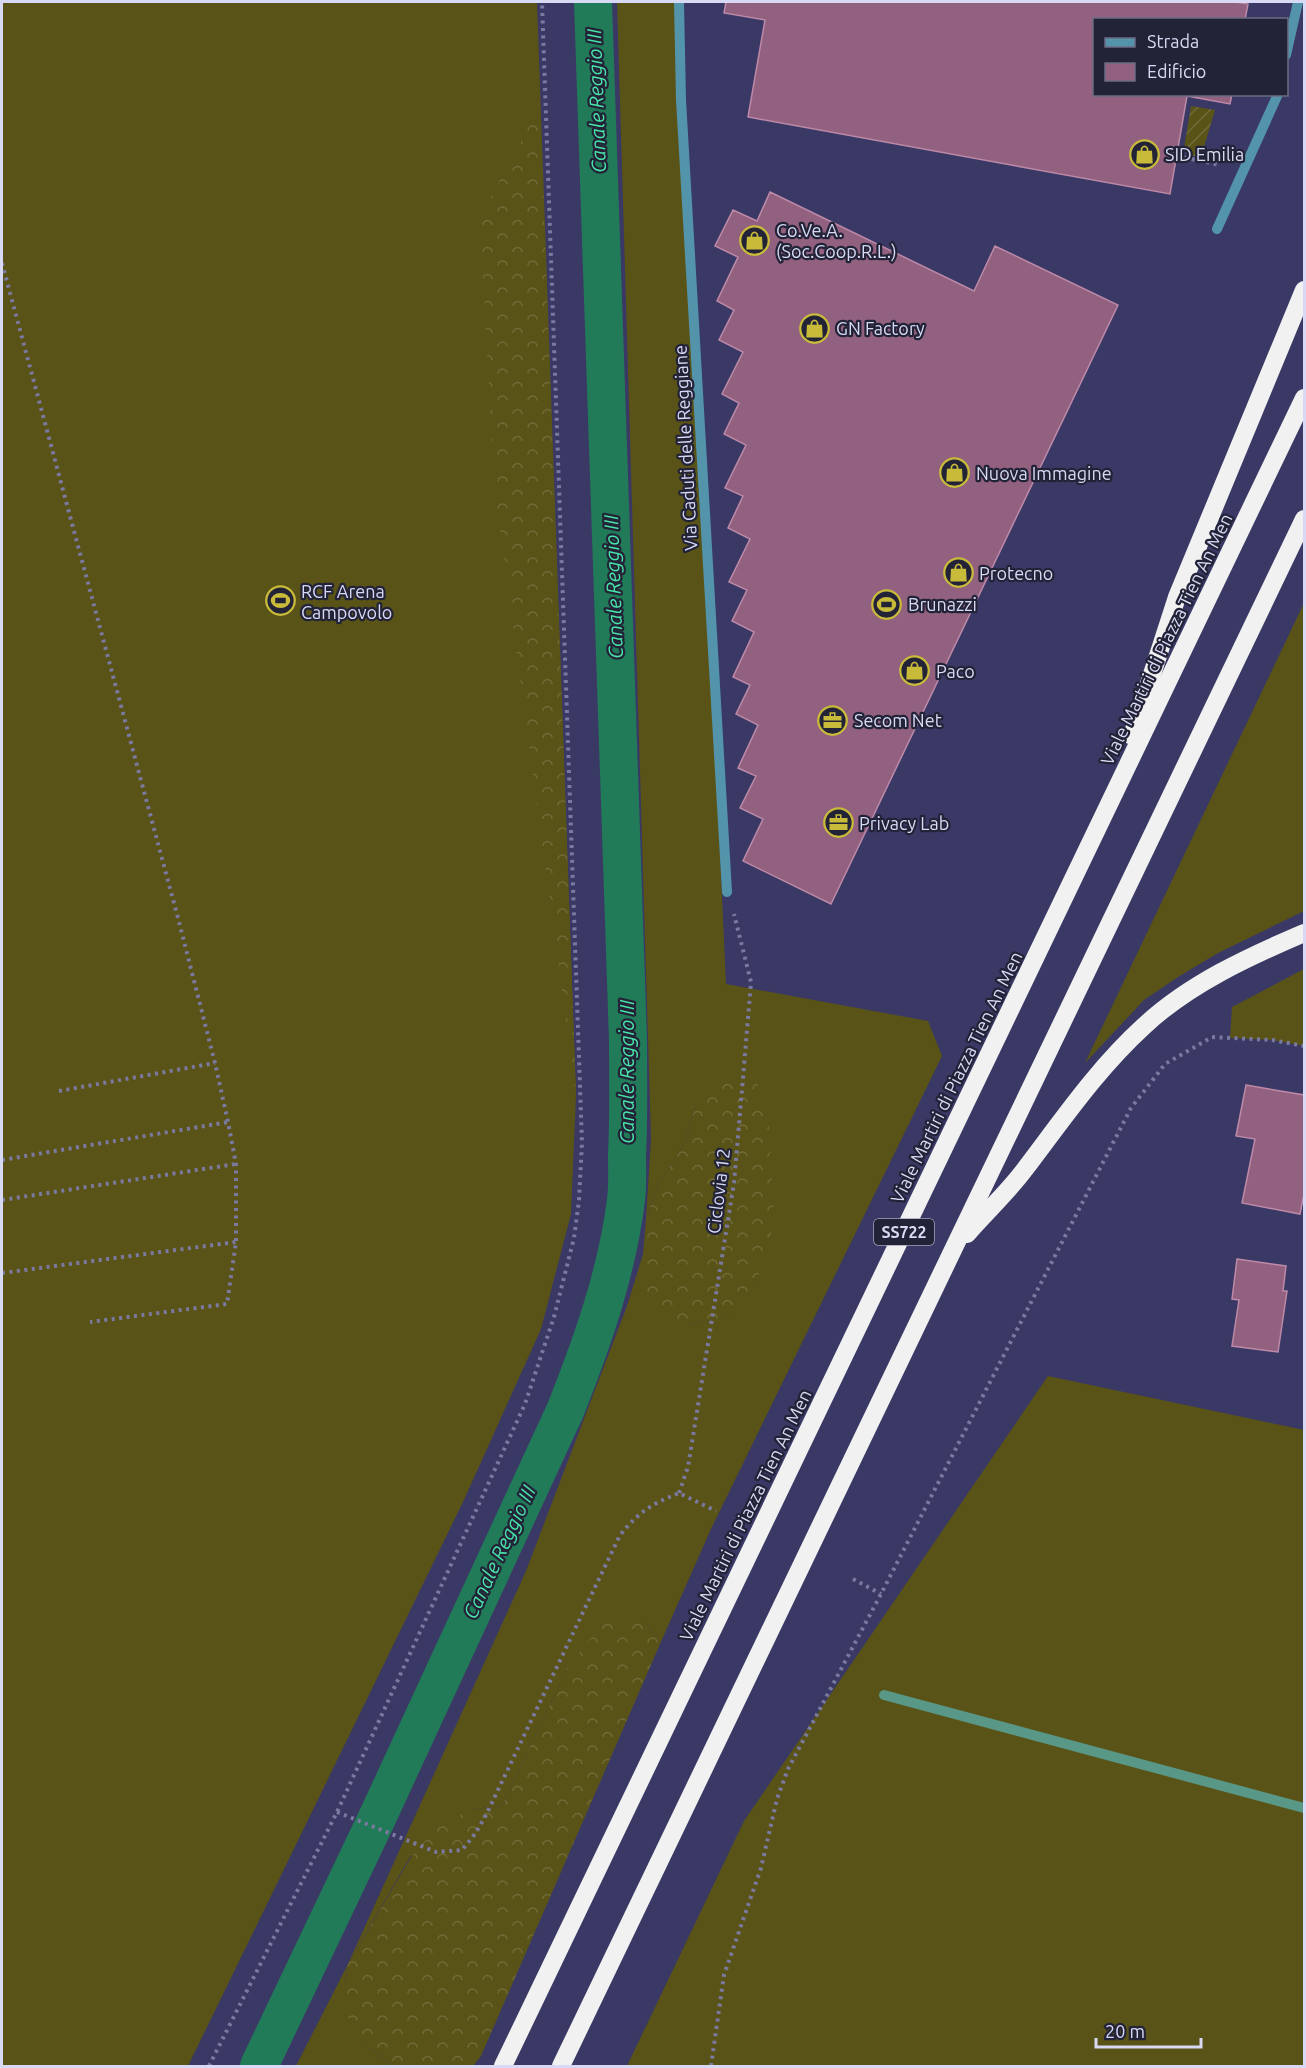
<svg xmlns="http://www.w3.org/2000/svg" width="1306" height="2068" font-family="Ubuntu,sans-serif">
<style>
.grass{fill:#5a5317}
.forest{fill:url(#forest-crowns)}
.garden{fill:url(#garden-furrows)}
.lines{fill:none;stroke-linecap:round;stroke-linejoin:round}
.stream{stroke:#599787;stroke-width:10}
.canal{stroke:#227b58;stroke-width:38}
.building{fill:#92617f;stroke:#bd89a8;stroke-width:1.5}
.path{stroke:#7a799f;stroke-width:4;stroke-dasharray:3 4.5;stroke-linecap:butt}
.minor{stroke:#5394ab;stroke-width:10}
.highway{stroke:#f1f1f1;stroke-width:18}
.labels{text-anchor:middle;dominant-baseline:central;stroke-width:4.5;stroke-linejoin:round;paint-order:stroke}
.shield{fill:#232338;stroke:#a2a2bc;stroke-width:1.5}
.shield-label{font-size:16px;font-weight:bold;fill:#d8d9f5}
.poi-label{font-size:18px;fill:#d8d9f5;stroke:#232338;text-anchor:start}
.street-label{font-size:18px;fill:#d8d9f5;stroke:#232338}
.water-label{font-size:20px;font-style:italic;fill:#49e5a8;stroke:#232338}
</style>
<defs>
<pattern id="forest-crowns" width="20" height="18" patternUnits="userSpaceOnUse" patternTransform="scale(1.5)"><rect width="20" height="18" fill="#5a5317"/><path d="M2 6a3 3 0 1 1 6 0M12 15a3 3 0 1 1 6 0" fill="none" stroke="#716b39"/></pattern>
<pattern id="garden-furrows" width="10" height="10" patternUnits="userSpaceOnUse" patternTransform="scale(1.5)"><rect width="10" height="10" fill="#5a5317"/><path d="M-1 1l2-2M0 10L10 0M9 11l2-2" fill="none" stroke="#716b39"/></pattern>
</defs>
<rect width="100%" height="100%" fill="#3a3965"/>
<!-- grass -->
<g class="grass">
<path d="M 2,2 L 537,2 L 576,1095 L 571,1214 L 541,1329 L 463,1502 L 188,2066 L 2,2066 Z"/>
<path d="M 617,2 L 681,2 L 726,984 L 928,1021 L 942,1056 L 711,1529 L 660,1644 L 647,1623 L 567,1668 L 502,1806 L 473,1809 L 410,1857 L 348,1964 L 345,1986 L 362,2043 L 394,2066 L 296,2066 L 348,1964 L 526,1571 L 627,1306 L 643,1254 L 643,1299 L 692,1324 L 732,1315 L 758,1276 L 695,1108 L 685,1143 L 659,1183 L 646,1219 L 651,1139 Z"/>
<path d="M 1304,603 L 1304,911 L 1218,953 L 1178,977 L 1144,1000 L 1085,1063 Z"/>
<path d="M 1304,969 L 1304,1046 L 1272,1040 L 1230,1038 L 1232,1007 Z"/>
<path d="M 1048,1376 L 1304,1430 L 1304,2066 L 627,2066 L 744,1821 Z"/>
</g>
<!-- forest -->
<g class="forest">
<path d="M 540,106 L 576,1095 L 494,484 L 480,217 Z"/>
<path d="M 724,1073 L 754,1079 L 764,1095 L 769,1126 L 774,1223 L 758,1276 L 733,1315 L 692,1324 L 672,1320 L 642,1299 L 643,1254 L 646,1219 L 659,1183 L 685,1143 L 695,1108 Z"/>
<path d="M 624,1615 L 647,1623 L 660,1644 L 481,2056 L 473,2066 L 394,2066 L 362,2043 L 352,2028 L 345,2007 L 345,1986 L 348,1964 L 411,1857 L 440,1824 L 473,1809 L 502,1806 L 567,1668 L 602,1624 Z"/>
</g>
<!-- garden -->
<path class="garden" d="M 1191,106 L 1215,110 L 1201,157 L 1188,155 L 1184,148 Z"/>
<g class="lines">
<!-- stream -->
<path class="stream" d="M 884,1695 L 1304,1808"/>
<!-- canal -->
<path class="canal" d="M 259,2066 L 377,1818 L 565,1411 C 592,1343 617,1273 626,1200 C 628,1185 627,1170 627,1155 C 629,1116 628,1078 628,1040 L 593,2"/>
</g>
<!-- building -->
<g class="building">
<path d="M 726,2 L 1236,2 L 1248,4 L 1245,20 L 1094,20 L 1094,94 L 1232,94 L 1230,104 L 1187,96 L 1170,194 L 748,117 L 765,20 L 724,13 Z"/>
<path d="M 770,192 L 974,291 L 995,246 L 1118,305 L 831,904 L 743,861 L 763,819 L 740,808 L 756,776 L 738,768 L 758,725 L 736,714 L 750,685 L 733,677 L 754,632 L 732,621 L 747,590 L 729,582 L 750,539 L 728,528 L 743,496 L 725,488 L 746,445 L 724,434 L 739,403 L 722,394 L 743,352 L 719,340 L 734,310 L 717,301 L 738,257 L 715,246 L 733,210 L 757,221 Z"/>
<path d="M 1246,1085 L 1304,1095 L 1304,1194 L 1300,1214 L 1242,1203 L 1255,1139 L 1236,1136 Z"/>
<path d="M 1237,1259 L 1286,1266 L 1283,1291 L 1287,1291 L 1278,1352 L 1232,1346 L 1239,1300 L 1232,1299 Z"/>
</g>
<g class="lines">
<!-- path -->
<g class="path">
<path d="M 1177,156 L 1220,165"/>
<path d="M 2,263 L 178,918 L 215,1063 L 228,1122 L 236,1164 L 236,1242 L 227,1304 L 90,1322"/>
<path d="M 59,1091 L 215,1063"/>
<path d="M 2,1160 L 228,1122"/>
<path d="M 2,1200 L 236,1164"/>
<path d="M 2,1273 L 236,1242"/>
<path d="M 679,1493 L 688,1467 L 734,1183 L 743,1078 L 751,982 L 734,914"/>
<path d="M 853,1579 L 881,1594"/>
<path d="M 337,1812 L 436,1852 L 462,1850 L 475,1834 L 486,1815 L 620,1535 C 640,1511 650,1505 679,1493 L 716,1511"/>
<path d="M 209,2066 L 337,1812 L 525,1404 L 554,1317 L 574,1238 L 579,1200 L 582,1143 L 542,2"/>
<path d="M 711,2066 L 724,1975 L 761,1868 L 777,1799 L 788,1769 L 881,1594 L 1131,1108 L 1165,1064 L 1212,1037 L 1272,1040 L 1304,1046"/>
</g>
<!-- minor -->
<g class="minor">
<path d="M 679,2 L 681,100 L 727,892"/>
<path d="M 1286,55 L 1298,2"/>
<path d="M 1217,229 L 1278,94"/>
</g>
<!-- highway -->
<g class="highway">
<path d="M 1132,736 L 1177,597 L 1304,290"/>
<path d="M 967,1234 C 986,1212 1008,1192 1025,1169 C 1063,1119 1097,1069 1144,1026 C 1189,984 1248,957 1304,933"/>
<path d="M 503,2066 L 1304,398"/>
<path d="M 561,2066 L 1304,519"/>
</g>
</g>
<!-- icons -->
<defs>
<symbol id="shop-ring" viewBox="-11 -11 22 22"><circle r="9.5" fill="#232338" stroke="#c9bb3a" stroke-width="1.5"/><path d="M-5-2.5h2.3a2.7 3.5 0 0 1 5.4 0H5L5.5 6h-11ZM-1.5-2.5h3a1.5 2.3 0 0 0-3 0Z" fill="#c9bb3a"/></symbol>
<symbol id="stadium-ring" viewBox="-11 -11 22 22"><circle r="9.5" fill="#232338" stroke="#c9bb3a" stroke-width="1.5"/><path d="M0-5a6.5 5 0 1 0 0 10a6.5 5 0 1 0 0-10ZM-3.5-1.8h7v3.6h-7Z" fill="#c9bb3a"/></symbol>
<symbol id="office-ring" viewBox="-11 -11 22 22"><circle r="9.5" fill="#232338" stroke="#c9bb3a" stroke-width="1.5"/><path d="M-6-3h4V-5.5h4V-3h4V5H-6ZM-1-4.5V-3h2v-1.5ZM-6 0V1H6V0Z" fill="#c9bb3a"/></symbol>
</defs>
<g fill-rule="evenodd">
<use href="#shop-ring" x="1128" y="138" width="33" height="33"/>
<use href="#shop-ring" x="738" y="224" width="33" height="33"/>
<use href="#shop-ring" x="798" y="312" width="33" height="33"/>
<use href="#shop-ring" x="938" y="456" width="33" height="33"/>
<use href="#shop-ring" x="942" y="556" width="33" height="33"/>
<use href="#stadium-ring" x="264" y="584" width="33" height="33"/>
<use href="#stadium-ring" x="870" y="588" width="33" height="33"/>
<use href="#shop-ring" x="898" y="654" width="33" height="33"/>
<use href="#office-ring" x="816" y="704" width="33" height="33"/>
<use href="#office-ring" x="822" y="806" width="33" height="33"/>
</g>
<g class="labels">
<!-- shield labels -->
<rect class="shield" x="874" y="1219" width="60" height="26" rx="4.5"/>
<g class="shield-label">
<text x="904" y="1232">SS722</text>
</g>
<!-- poi labels -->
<g class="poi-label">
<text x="1165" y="154">SID Emilia</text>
<text x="776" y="230">Co.Ve.A.<tspan x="776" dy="21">(Soc.Coop.R.L.)</tspan></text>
<text x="836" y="328">GN Factory</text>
<text x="976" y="473">Nuova Immagine</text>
<text x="979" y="573">Protecno</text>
<text x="301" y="591">RCF Arena<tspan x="301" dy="21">Campovolo</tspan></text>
<text x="908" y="604">Brunazzi</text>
<text x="936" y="671">Paco</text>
<text x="854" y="720">Secom Net</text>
<text x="859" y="823">Privacy Lab</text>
</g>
<!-- street labels -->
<g class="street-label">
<text transform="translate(685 448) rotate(-93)">Via Caduti delle Reggiane</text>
<text transform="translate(1166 639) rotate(-64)">Viale Martiri di Piazza Tien An Men</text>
<text transform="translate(956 1077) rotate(-64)">Viale Martiri di Piazza Tien An Men</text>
<text transform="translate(718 1191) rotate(-83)">Ciclovia 12</text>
<text transform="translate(745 1515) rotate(-64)">Viale Martiri di Piazza Tien An Men</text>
</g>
<!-- water labels -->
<g class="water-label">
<text transform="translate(596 101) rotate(-92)">Canale Reggio III</text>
<text transform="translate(613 587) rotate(-92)">Canale Reggio III</text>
<text transform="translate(626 1072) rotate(-90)">Canale Reggio III</text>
<text transform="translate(499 1552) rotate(-65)">Canale Reggio III</text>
</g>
</g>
<!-- border -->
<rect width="1306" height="2068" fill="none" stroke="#d8d9f5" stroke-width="6"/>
<!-- legend -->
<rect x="1093" y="18" width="195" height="78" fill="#232338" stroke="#6b6c84" stroke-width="1.5"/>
<rect x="1105" y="38" width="30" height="9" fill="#5394ab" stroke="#6b6c84" stroke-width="1.5"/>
<text x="1147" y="48" font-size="18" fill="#d8d9f5">Strada</text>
<rect x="1105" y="63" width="30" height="18" fill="#92617f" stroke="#6b6c84" stroke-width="1.5"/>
<text x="1147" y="78" font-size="18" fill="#d8d9f5">Edificio</text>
<!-- scale -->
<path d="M1096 2038v9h105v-9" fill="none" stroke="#d8d9f5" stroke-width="3"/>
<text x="1105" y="2038" font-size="18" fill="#d8d9f5" stroke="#232338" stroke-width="4.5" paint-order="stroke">20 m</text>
</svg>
